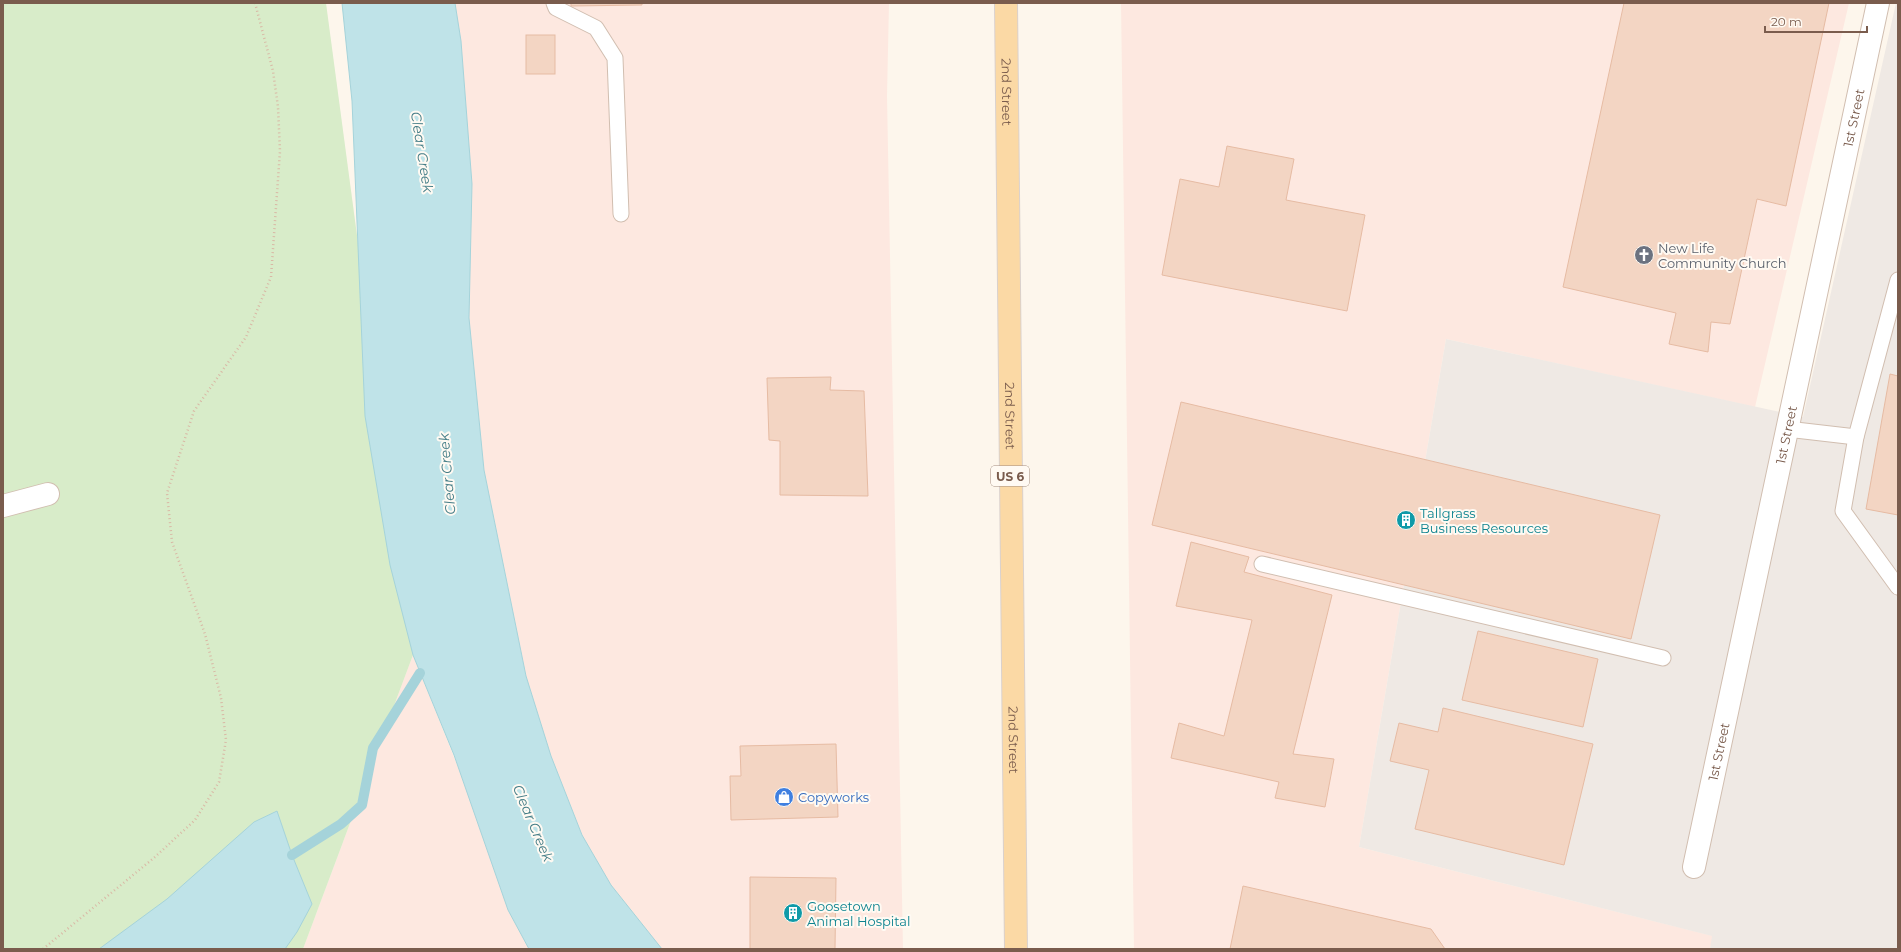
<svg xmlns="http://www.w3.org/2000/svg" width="1901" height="952" font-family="Montserrat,sans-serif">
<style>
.commercial{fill:#fde8e0}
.industrial{fill:#efe9e4}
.green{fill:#d8ecc9}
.water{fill:#bfe3e8;stroke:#a5d3da}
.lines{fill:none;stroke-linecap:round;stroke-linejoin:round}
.stream{stroke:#a5d3da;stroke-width:10}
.building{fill:#f3d5c3;stroke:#e6bba3}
.lane-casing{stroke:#d1beb0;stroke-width:17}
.street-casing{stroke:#d1beb0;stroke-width:24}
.primary-casing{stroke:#dad1cd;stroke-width:24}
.path{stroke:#d9b8a5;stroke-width:2.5;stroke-dasharray:1 3;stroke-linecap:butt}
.lane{stroke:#fff;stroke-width:15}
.street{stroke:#fff;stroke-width:22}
.primary{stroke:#fbd9a5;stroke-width:22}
.labels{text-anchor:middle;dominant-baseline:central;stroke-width:4;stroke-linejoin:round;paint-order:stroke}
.shield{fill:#fffaf3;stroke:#a28b7f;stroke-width:1}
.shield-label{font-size:12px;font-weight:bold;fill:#7a5c4d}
.street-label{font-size:13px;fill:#7a5c4d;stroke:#fffaf3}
.worship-label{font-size:13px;fill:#5b616d;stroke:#fffaf3;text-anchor:start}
.culture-label{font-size:13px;fill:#0d838f;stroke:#fffaf3;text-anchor:start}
.shop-label{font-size:13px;fill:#366cbe;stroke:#fffaf3;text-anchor:start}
.water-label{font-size:14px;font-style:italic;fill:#437c86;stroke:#fffaf3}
</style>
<rect width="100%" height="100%" fill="#fdf6ec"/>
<!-- commercial -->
<g class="commercial">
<path d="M 455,3 L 889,3 L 887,96 L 903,949 L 662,949 L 611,885 L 582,835 L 551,756 L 526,676 L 484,470 L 469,318 L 472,184 L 461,41 Z"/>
<path d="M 1121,3 L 1849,3 L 1755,407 L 1446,339 L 1359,847 L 1713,936 L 1710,949 L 1134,949 Z"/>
<path d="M 413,655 L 531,949 L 303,949 Z"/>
</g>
<!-- industrial -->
<path class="industrial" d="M 1896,3 L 1898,3 L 1898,949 L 1710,949 L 1712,936 L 1359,847 L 1446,339 L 1803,417 Z"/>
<!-- green -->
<path class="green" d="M 3,3 L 326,3 L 413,655 L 303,949 L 3,949 Z"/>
<!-- water -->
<g class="water">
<path d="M 342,3 L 455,3 L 461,41 L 472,184 L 469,318 L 484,470 L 526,676 L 551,756 L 582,835 L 611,885 L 662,949 L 529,949 L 508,910 L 454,755 L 413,655 L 390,565 L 365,416 L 352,101 Z"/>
<path d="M 277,811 L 292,855 L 312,904 L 297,932 L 285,949 L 99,949 L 167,899 L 254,822 Z"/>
</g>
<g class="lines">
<!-- stream -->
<path class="stream" d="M 292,855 L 341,824 L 362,805 L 373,748 L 420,673"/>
</g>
<!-- building -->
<g class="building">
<path d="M 571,3 L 642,3 L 642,5 L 571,6 Z"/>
<path d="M 1624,3 L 1829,3 L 1786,206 L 1757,199 L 1730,324 L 1711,322 L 1708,352 L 1669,344 L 1676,313 L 1563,287 Z"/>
<rect x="526" y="35" width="29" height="39"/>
<path d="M 1227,146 L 1294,159 L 1286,200 L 1365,215 L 1347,311 L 1162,275 L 1180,179 L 1219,187 Z"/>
<path d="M 1890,374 L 1898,376 L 1898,515 L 1866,509 Z"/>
<path d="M 831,377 L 830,390 L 864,391 L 868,496 L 780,495 L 780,441 L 769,440 L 767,378 Z"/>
<path d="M 1181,402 L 1660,515 L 1631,639 L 1152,525 Z"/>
<path d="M 1191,542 L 1249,557 L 1244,572 L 1332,595 L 1293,754 L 1334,759 L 1325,807 L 1275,798 L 1279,782 L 1171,758 L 1179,723 L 1224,736 L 1252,620 L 1176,606 Z"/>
<path d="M 1478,631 L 1598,659 L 1583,727 L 1462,700 Z"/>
<path d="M 1443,708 L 1593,744 L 1564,865 L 1415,829 L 1429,770 L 1390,761 L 1399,723 L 1438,732 Z"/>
<path d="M 836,744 L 838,817 L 731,820 L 730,776 L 741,776 L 740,746 Z"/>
<path d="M 750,877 L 836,878 L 835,949 L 750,949 Z"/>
<path d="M 1243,886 L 1431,929 L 1445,949 L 1230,949 Z"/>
</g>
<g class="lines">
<defs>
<g id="lane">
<path d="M 554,3 L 556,8 L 596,28 L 615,58 L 621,214"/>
<path d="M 1898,280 L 1856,437 L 1843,511 L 1898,587"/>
<path d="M 1787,429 L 1856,437"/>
<path d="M 1262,564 L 1663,658"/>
</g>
<g id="street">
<path d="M 3,506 L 48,494"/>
<path id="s1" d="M 1694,867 L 1878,3"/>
</g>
<g id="primary">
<path id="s2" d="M 1006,3 L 1016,949"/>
</g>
</defs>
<!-- lane casing -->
<use href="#lane" class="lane-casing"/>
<!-- street casing -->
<use href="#street" class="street-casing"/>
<!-- primary casing -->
<use href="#primary" class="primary-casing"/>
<!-- path -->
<path class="path" d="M 43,949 L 155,857 L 195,820 L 219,782 L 226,740 L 221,698 L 205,634 L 172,542 L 167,493 L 194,411 L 246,337 L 271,277 L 280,151 L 278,107 L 273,71 L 255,3"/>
<!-- lane -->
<use href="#lane" class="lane"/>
<!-- street -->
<use href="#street" class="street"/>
<!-- primary -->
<use href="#primary" class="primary"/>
</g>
<!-- icons -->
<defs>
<symbol id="church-disc" viewBox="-11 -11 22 22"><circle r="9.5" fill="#6b7280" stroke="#fffaf3"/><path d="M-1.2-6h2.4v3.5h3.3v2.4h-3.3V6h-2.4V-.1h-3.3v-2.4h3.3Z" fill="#fff"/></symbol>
<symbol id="building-disc" viewBox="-11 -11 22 22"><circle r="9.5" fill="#0f9aa8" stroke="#fffaf3"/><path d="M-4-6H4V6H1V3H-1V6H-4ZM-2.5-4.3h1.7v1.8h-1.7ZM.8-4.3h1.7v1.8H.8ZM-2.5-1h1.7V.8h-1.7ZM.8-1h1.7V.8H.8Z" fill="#fff"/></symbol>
<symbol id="shop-disc" viewBox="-11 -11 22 22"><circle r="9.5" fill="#3f7fe0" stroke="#fffaf3"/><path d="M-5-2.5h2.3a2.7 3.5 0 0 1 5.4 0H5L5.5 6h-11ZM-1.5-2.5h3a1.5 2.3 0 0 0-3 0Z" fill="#fff"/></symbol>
</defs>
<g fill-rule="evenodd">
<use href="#church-disc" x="1633" y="244" width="22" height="22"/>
<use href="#building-disc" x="1395" y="509" width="22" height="22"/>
<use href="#shop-disc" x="773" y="786" width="22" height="22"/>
<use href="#building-disc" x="782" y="902" width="22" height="22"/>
</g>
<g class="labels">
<!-- shield labels -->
<rect class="shield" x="991" y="466" width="38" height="20" rx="3"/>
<g class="shield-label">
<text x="1010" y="476">US 6</text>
</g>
<!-- street labels -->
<g class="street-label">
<text stroke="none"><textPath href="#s2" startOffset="89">2nd Street</textPath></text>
<text stroke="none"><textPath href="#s1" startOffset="766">1st Street</textPath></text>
<text stroke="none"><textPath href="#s2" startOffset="413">2nd Street</textPath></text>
<text stroke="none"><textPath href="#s1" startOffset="442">1st Street</textPath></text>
<text stroke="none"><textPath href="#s2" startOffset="737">2nd Street</textPath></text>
<text stroke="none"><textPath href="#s1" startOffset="118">1st Street</textPath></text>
</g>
<!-- worship labels -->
<g class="worship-label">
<text x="1658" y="248">New Life<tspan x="1658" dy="15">Community Church</tspan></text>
</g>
<!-- culture labels -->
<g class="culture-label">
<text x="1420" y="513">Tallgrass<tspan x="1420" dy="15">Business Resources</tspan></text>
<text x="807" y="906">Goosetown<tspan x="807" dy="15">Animal Hospital</tspan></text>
</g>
<!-- shop labels -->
<g class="shop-label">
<text x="798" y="797">Copyworks</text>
</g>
<!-- water labels -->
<g class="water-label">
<text transform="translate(422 152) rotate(81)">Clear Creek</text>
<text transform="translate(447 474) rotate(-95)">Clear Creek</text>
<text transform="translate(533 823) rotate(67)">Clear Creek</text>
</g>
</g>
<!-- border -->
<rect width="1901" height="952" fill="none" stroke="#7a5c4d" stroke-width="8"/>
<!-- scale -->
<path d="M1765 26v6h102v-6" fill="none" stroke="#7a5c4d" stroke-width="2"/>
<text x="1771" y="26" font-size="12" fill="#7a5c4d" stroke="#fffaf3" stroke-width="3" paint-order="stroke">20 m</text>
</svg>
